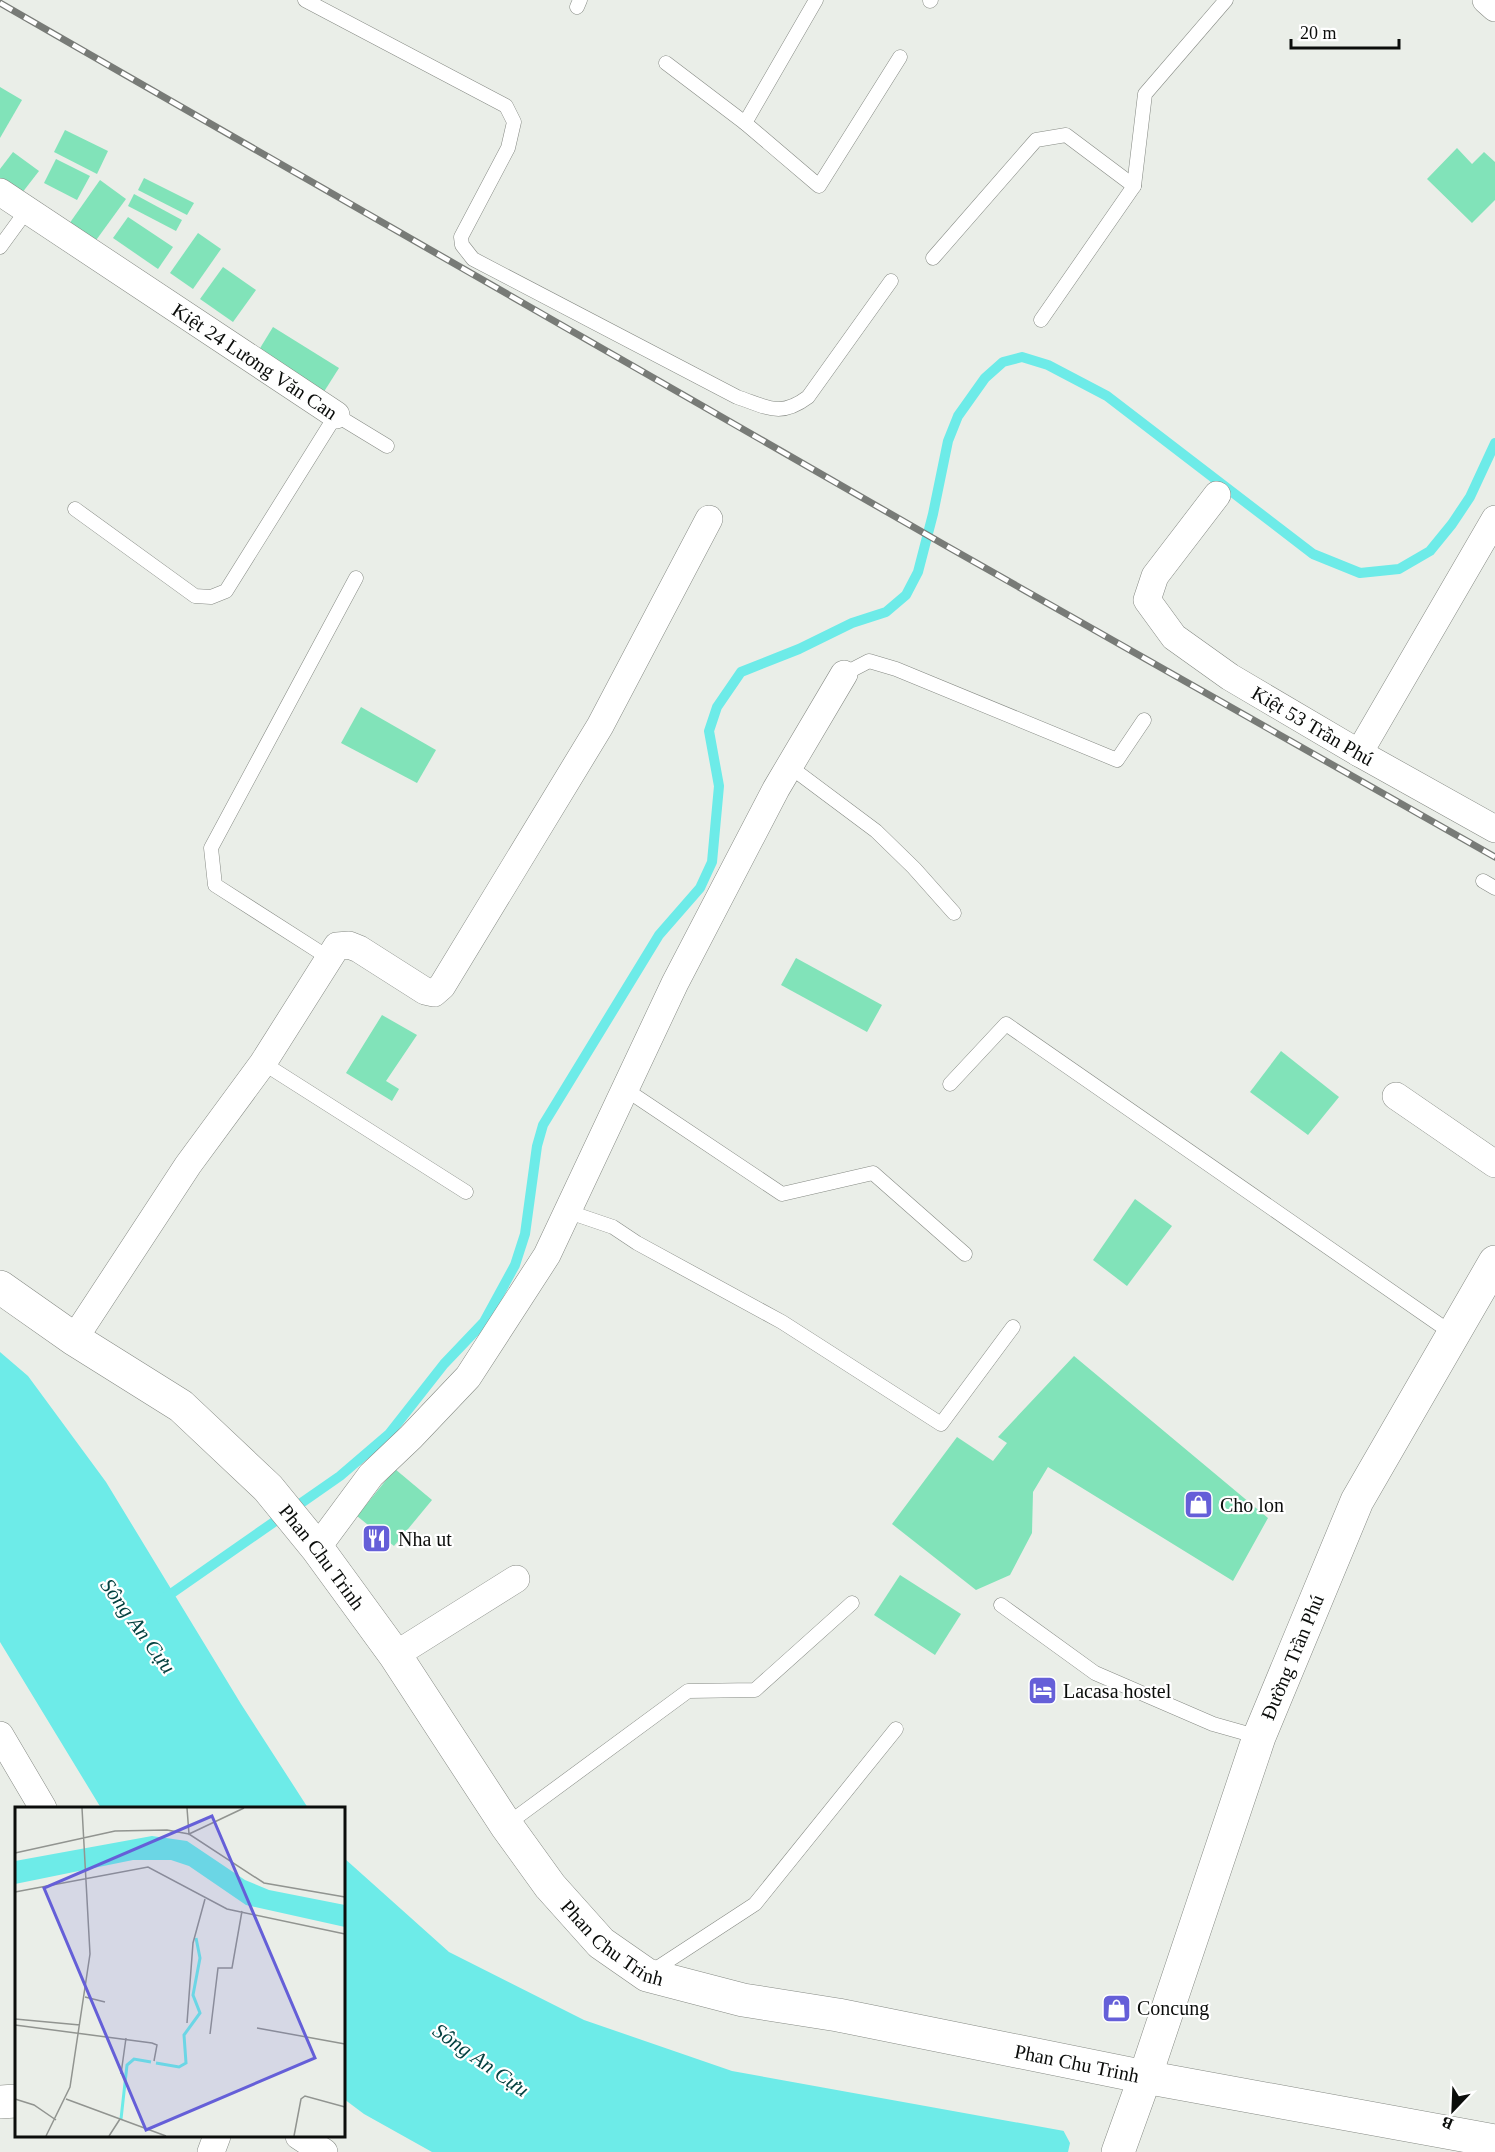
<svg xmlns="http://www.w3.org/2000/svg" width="1495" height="2152" font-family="'Times New Roman',serif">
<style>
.water{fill:#6debe8}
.pier{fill:#eaeee8}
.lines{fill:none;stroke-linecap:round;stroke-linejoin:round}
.stream{stroke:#6debe8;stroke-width:10}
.building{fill:#81e3b9}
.lane-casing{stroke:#868a84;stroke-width:15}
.street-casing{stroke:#868a84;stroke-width:28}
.secondary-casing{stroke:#868a84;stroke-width:34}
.lane{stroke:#fff;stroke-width:14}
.street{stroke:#fff;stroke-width:27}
.secondary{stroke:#fff;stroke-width:33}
.rail-casing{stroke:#787b77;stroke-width:7}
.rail{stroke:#fff;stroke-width:4.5;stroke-dasharray:14;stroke-linecap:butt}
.labels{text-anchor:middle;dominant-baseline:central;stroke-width:4.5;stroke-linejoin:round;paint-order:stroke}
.street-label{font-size:20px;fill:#0b0d0b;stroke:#fff}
.poi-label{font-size:20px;fill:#0b0d0b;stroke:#fff;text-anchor:start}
.water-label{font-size:21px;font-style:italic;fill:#054241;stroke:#fff}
.inset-river{fill:none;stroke:#6debe8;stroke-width:3}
.inset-road{fill:none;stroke:#919490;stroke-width:1.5}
.view{fill:#655fd8;fill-opacity:0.15;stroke:#655fd8;stroke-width:3}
.inset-edge{fill:none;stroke:#0b0d0b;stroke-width:3}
</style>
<rect width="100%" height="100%" fill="#eaeee8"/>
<!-- water -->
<g class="water">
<path d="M 0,1352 L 28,1376 L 106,1482 L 241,1704 L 308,1808 L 101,1808 L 0,1642 Z"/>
<path d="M 344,1858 L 449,1952 L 584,2020 L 732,2071 L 1180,2152 L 432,2152 L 364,2114 L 344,2099 Z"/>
</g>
<!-- pier -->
<path class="pier" d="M 1062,2128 L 1181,2149 L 1183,2150 L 1180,2152 L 1068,2152 L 1070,2143 Z"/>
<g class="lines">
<!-- stream -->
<path class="stream" d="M 162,1600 L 340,1476 L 389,1434 L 444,1364 L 484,1322 L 515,1265 L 525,1234 L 537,1146 L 543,1125 L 659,935 L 700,888 L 712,862 L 719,786 L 709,731 L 717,707 L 741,672 L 799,649 L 852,623 L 886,612 L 906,595 L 918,572 L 933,514 L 948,441 L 958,416 L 985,378 L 1003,362 L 1022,357 L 1048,365 L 1107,396 L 1313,554 L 1360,573 L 1399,569 L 1430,551 L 1452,524 L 1470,497 L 1495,443"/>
</g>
<!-- building -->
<g class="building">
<path d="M 0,87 L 22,100 L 0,138 Z"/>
<path d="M 65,130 L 108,151 L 97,174 L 54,152 Z"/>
<path d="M 1457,148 L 1472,164 L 1484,152 L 1495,162 L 1495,200 L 1472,223 L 1427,179 Z"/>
<path d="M 13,152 L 39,171 L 15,202 L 0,190 L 0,169 Z"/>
<path d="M 56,159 L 90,176 L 77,200 L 44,183 Z"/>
<path d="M 144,178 L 194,203 L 187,215 L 138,190 Z"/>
<path d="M 100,180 L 126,199 L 94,243 L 69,224 Z"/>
<path d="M 134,194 L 182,220 L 176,231 L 128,206 Z"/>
<path d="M 128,217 L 173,247 L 158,269 L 113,238 Z"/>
<path d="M 198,233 L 221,249 L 193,289 L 170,273 Z"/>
<path d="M 223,267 L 256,290 L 233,322 L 200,299 Z"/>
<path d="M 273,327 L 339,368 L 320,398 L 254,358 Z"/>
<path d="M 361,707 L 436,750 L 417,783 L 341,743 Z"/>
<path d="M 796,958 L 882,1005 L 867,1032 L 781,985 Z"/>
<path d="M 382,1015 L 417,1035 L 386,1081 L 399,1089 L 392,1101 L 346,1073 Z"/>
<path d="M 1281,1051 L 1339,1097 L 1308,1135 L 1250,1092 Z"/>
<path d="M 1135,1199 L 1172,1226 L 1127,1286 L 1093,1260 Z"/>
<path d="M 1074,1356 L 1268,1518 L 1233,1581 L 1048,1467 L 1033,1492 L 1032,1533 L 1010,1575 L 976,1590 L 892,1524 L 957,1437 L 993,1461 L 1007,1443 L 998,1437 Z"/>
<path d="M 395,1469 L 432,1500 L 394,1546 L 357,1516 Z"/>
<path d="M 900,1575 L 961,1614 L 935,1655 L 874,1615 Z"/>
</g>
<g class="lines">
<defs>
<g id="lane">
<path d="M 305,0 L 506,106 L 514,122 L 508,148 L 461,237 L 462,245 L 473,259 L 737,397 C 767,407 780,418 808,397 L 891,281"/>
<path d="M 930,1 L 931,0"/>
<path d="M 577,7 L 580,0"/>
<path d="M 666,63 L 745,123 L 819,186 L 900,57"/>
<path d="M 745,123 L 816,0"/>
<path d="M 0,247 L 27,210"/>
<path d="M 933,258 L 1036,140 L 1066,135 L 1134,186"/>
<path d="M 1041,320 L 1134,186 L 1145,94 L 1226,0"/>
<path d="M 75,509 L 195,596 L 211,597 L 226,591 L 336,415 L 387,446"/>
<path d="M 844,674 L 869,661 L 896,669 L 1117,760 L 1144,720"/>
<path d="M 789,766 L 876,831 L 914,868 L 954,913"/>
<path d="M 1483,881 L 1495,888"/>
<path d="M 329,958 L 215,885 L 211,848 L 356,578"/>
<path d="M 263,1063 L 466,1192"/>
<path d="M 950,1084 L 1006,1024 L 1453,1334"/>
<path d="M 625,1089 L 782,1194 L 873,1173 L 965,1254"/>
<path d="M 569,1212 L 613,1227 L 637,1243 L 782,1322 L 941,1424 L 1013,1327"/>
<path d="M 1001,1605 L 1095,1673 L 1213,1724 L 1259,1737"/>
<path d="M 506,1825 L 688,1691 L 755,1690 L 852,1603"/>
<path d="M 651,1972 L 755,1904 L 896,1729"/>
</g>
<g id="street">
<path d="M 1486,0 L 1495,8"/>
<path id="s1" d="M 0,192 L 336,415"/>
<path id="s2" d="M 1217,495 L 1155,576 L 1147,600 L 1174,637 L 1230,677 L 1359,753 L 1495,829"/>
<path d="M 1359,753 L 1495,519"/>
<path d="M 1396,1096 L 1495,1164"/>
<path d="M 74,1339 L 188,1165 L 263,1063 L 337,946 L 349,945 L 359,949 L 425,991 L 434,993 L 442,986 L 600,726 L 709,519"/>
<path d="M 317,1548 L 371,1475 L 411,1437 L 468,1377 L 547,1255 L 675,983 L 776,789 L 844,674"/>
<path d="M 395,1655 L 516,1579"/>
<path d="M 0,1735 L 43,1808"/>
<path d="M 299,2136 L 324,2152"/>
<path d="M 211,2152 L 217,2136"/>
</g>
<g id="secondary">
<path id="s3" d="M 0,1287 L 74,1339 L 181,1406 L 268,1488 L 317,1548 L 395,1655 L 506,1825 L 550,1886 L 601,1943 L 647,1975 L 743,2000 L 838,2015 L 1145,2077 L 1495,2141"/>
<path d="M 0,2102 L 16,2101"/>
<path id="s4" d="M 1118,2152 L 1145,2077 L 1259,1737 L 1357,1501 L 1495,1262"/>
</g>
</defs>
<!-- lane casing -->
<use href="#lane" class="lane-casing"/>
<!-- street casing -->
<use href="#street" class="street-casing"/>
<!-- secondary casing -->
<use href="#secondary" class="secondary-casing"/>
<!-- lane -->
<use href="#lane" class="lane"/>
<!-- street -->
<use href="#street" class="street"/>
<!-- secondary -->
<use href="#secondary" class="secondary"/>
<defs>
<path id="rail" d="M 0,3 L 950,548 L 1495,857"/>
</defs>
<!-- rail casing -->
<use href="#rail" class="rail-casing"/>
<!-- rail -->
<use href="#rail" class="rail"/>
</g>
<!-- icons -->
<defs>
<symbol id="shop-square" viewBox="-11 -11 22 22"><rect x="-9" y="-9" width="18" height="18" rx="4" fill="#655fd8" stroke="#fff"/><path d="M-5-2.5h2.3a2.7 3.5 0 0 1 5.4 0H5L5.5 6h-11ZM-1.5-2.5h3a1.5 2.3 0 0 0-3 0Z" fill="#fff"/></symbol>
<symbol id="restaurant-square" viewBox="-11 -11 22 22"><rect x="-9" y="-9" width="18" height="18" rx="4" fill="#655fd8" stroke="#fff"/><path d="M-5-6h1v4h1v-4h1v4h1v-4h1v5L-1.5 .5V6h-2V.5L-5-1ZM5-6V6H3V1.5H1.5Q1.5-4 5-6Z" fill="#fff"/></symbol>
<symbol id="hotel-square" viewBox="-11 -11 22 22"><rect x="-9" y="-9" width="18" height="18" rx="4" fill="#655fd8" stroke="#fff"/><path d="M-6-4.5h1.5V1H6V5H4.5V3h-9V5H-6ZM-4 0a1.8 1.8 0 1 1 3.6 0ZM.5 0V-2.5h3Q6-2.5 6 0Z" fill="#fff"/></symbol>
</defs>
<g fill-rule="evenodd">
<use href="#shop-square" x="1182" y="1488" width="33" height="33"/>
<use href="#restaurant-square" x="360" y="1522" width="33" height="33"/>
<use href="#hotel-square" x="1026" y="1674" width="33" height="33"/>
<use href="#shop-square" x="1100" y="1992" width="33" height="33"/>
</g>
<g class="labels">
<!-- street labels -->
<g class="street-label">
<text stroke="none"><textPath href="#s1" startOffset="306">Kiệt 24 Lương Văn Can</textPath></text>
<text stroke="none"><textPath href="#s2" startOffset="338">Kiệt 53 Trần Phú</textPath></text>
<text stroke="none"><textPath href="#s3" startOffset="424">Phan Chu Trinh</textPath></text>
<text stroke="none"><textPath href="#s4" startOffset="525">Đường Trần Phú</textPath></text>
<text stroke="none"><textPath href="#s3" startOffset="910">Phan Chu Trinh</textPath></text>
<text stroke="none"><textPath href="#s3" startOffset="1396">Phan Chu Trinh</textPath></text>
</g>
<!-- poi labels -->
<g class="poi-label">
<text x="1220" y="1505">Cho lon</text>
<text x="398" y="1539">Nha ut</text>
<text x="1063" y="1691">Lacasa hostel</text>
<text x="1137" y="2008">Concung</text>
</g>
<!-- water labels -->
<g class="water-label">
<text transform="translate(138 1626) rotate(54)">Sông An Cựu</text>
<text transform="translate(481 2060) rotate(35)">Sông An Cựu</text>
</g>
</g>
<!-- overview -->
<g transform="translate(15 1807)">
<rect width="330" height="330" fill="#eaeee8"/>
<path d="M 137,29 L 172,34 L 230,73 L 254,83 L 330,98 L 330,120 L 231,98 L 174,59 L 156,53 L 118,53 L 0,77 L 0,54 Z" fill="#6debe8"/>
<path class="inset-river" d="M 141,256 L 164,260 L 171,256 L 169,228 L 185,206 L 178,188 L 185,151 L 181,131M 106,312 L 112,258 L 119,252 L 136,255"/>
<path class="inset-road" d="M 172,1 L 174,27 L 229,1M 0,46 L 100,24 L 152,23 L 174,27 L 249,76 L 330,90M 0,85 L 133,60 L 212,102 L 330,127M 70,190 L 90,195M 0,212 L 65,218M 172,216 L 178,136 L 190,92M 0,218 L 137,236 L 142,238 L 139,254M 242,221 L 330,237M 195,227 L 203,161 L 217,161 L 227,104M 106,267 L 111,231M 0,292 L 19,298 L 41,313M 51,292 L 151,329M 31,329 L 55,280 L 75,147 L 67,1M 94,329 L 105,312M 279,329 L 286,292 L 290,289 L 330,300"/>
<path class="view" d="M 197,9 L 300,251 L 131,323 L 29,81 Z"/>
<rect width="330" height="330" class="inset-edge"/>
</g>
<!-- north arrow -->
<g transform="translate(1453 2110) rotate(203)" stroke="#ffffff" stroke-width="4.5" paint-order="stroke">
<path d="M0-4.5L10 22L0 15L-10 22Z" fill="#0b0d0b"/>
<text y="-9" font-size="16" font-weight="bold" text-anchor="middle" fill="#0b0d0b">B</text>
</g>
<!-- scale -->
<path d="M1291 39v9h108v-9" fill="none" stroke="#0b0d0b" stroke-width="3"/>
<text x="1300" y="39" font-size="18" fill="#0b0d0b" stroke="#ffffff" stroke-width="4.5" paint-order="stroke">20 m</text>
</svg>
